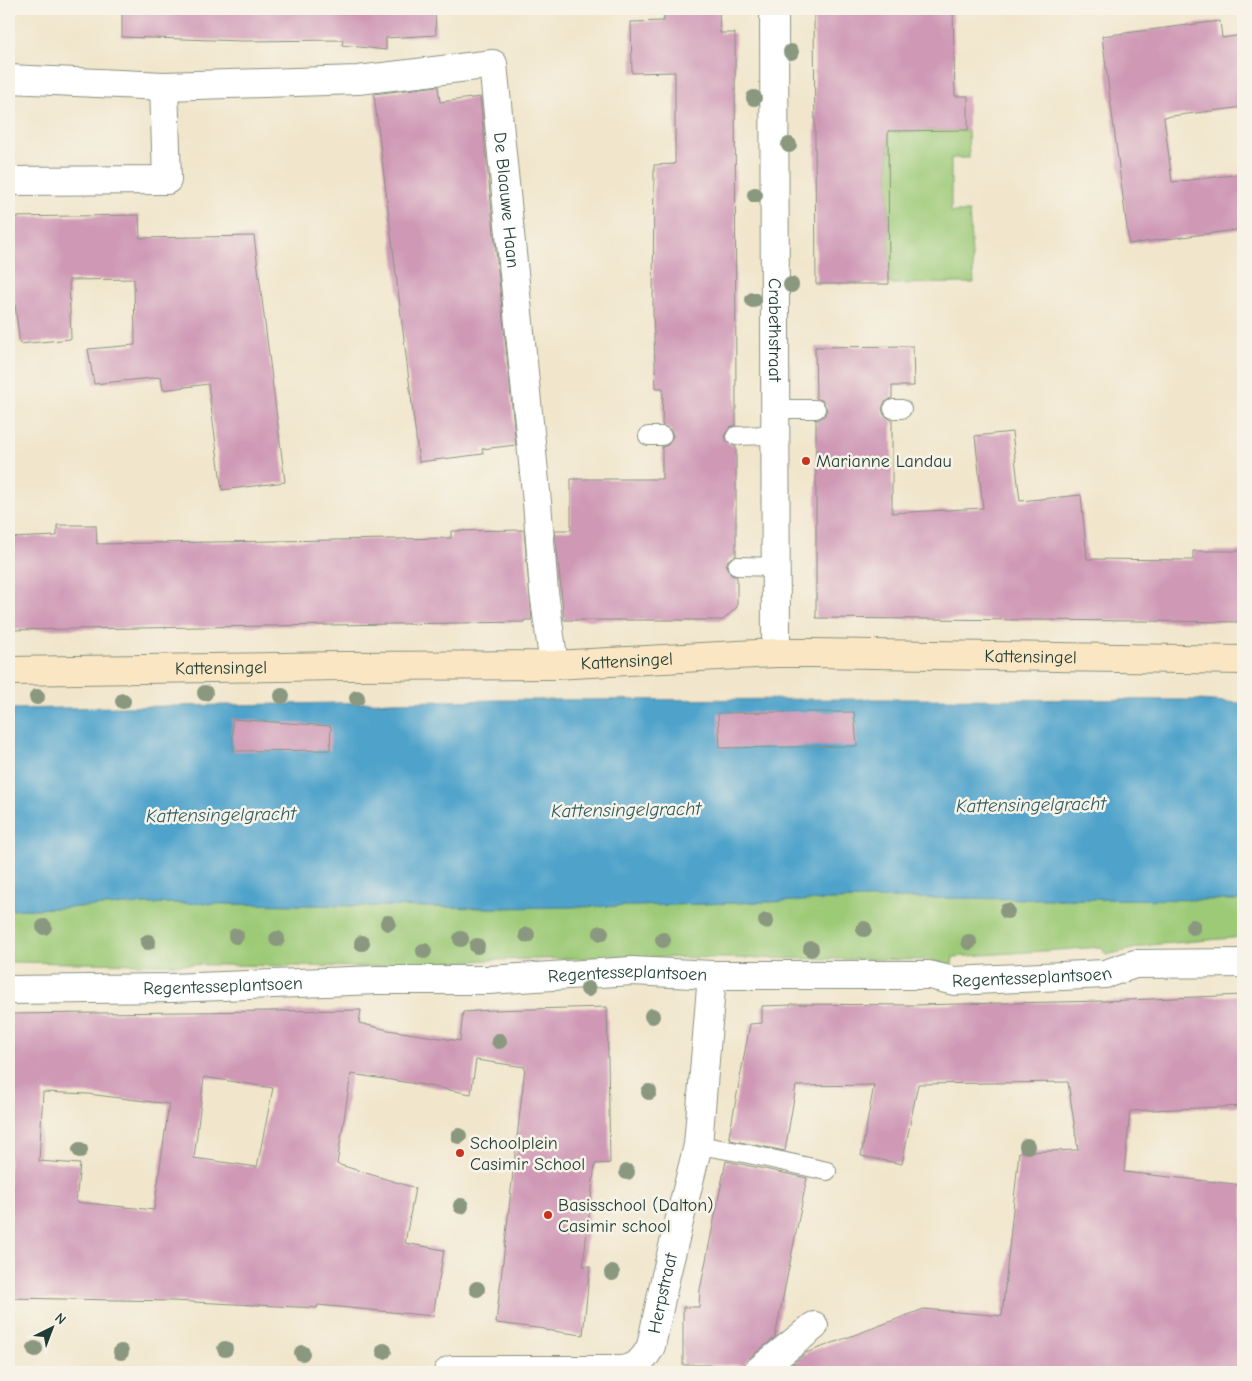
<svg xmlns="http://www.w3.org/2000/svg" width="1252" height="1381" font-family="'Comic Neue',sans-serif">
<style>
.green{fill:#9dca77;stroke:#5e8456}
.water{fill:#4fa3cb;stroke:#377080}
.building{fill:#cf99b6;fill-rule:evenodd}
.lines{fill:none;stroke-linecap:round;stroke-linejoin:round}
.service-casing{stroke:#889280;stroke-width:20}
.minor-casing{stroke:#889280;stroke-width:30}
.secondary-casing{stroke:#889280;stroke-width:30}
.service{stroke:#fff;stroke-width:18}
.minor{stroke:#fff;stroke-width:28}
.secondary{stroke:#fbe6c4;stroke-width:28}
.tree{fill:#8b9880}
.poi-dot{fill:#c8321e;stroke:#f7f3e8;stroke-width:2}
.labels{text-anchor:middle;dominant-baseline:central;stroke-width:5;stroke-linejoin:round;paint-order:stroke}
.street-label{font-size:18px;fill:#1f3d34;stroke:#f7f3e8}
.poi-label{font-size:18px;fill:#1f3d34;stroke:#f7f3e8;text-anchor:start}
.water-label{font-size:19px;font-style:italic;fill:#2d5c61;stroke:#f7f3e8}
</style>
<rect width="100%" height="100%" fill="#f7f3e8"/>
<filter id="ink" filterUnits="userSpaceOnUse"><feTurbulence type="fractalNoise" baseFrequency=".02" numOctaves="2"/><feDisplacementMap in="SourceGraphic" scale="10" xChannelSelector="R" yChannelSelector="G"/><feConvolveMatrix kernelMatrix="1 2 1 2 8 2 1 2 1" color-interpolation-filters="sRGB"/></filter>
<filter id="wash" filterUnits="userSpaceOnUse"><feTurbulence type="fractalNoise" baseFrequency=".0096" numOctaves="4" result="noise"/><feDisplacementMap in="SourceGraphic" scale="20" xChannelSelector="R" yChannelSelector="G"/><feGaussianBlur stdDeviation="1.12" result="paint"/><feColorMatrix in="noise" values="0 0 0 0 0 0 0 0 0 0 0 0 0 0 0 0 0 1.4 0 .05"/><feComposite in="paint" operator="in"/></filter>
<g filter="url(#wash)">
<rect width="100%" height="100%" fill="#f1e6cc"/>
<!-- green -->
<g class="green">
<path d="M 968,130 L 969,158 L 951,158 L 951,212 L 969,212 L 974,283 L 889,284 L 888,131 Z"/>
<path d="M 895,898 L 1243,900 L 1243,937 L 1150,945 L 1106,955 L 1102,947 L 953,957 L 952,965 L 927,960 L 632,957 L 491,960 L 366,967 L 9,962 L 9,910 L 170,903 L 493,908 L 635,906 Z"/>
</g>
<!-- water -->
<path class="water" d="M 887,699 L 1197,700 L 1243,703 L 1243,900 L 895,898 L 635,906 L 493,908 L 171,903 L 9,910 L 9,709 L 499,700 Z"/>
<g id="blocks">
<!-- building -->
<g class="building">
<path d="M 122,9 L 435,9 L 436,35 L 386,38 L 386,50 L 342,45 L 343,40 L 243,41 L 122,37 Z"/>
<path d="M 664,9 L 719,9 L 720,33 L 735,33 L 736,425 L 730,427 L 725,436 L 727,442 L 736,447 L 736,556 L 728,560 L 726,566 L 731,575 L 737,577 L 737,607 L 723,620 L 564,620 L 555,530 L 571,530 L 571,479 L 662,479 L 662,447 L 668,445 L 673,436 L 671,430 L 662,425 L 663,388 L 656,388 L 653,312 L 654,165 L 675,164 L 675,72 L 632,73 L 631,22 L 664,21 Z"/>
<path d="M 814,9 L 953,9 L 955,96 L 968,96 L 968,130 L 888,131 L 889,284 L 816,284 Z"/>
<path d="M 1220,21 L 1222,38 L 1243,35 L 1243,107 L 1164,117 L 1172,182 L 1243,174 L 1243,229 L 1129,244 L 1102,36 Z"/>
<path d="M 438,86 L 440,102 L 480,97 L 516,445 L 482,449 L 483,454 L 419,462 L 374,94 Z"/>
<path d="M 139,215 L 140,238 L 254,236 L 285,482 L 222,490 L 208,384 L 163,390 L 161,377 L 94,384 L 88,349 L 135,345 L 134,279 L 69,280 L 71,339 L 20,344 L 12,281 L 9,281 L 9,217 Z"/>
<path d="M 913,346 L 914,386 L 892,386 L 892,398 L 884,403 L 882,409 L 884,415 L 892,420 L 892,513 L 983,508 L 975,436 L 1012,432 L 1020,501 L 1081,495 L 1087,559 L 1193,560 L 1193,551 L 1243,551 L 1243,622 L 816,618 L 816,420 L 821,418 L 825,415 L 827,409 L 822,400 L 816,398 L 815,347 Z"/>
<path d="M 57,525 L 96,525 L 97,544 L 451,538 L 451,531 L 524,530 L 532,620 L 524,620 L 524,622 L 9,630 L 9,538 L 57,536 Z"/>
<path d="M 773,712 L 854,712 L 857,746 L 720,748 L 718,713 Z"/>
<path d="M 232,719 L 331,726 L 330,750 L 233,751 Z"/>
<path d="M 1243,995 L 1243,1106 L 1130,1111 L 1124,1172 L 1243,1185 L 1243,1372 L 782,1372 L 806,1353 L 924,1309 L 1002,1316 L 1019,1152 L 1078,1150 L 1068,1082 L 918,1084 L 902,1164 L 861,1156 L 874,1085 L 796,1086 L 785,1151 L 730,1140 L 731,1137 L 729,1137 L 750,1024 L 762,1023 L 762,1006 L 791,1005 L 791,1004 L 913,1005 L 1104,1001 Z"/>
<path d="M 607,1007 L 610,1163 L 595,1164 L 583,1266 L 590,1266 L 583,1335 L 545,1330 L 545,1329 L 496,1323 L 525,1067 L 476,1060 L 471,1094 L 424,1085 L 351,1074 L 337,1164 L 415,1188 L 405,1243 L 444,1250 L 433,1316 L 318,1305 L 317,1308 L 173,1301 L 9,1298 L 9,1014 L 361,1010 L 359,1023 L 388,1030 L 460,1041 L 463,1012 L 492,1010 ZM 204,1077 L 273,1088 L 257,1167 L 194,1158 ZM 43,1092 L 88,1094 L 169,1104 L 154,1210 L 76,1202 L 80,1164 L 39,1161 Z"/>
<path d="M 726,1161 L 807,1178 L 775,1337 L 747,1360 L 744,1365 L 683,1365 L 683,1307 L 699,1307 L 700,1290 Z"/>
</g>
</g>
</g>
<g filter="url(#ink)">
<use href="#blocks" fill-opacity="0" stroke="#889280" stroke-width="1"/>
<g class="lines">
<defs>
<g id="service">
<path d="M 775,409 L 816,409"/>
<path d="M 893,409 L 902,409"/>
<path d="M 648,436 L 662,436"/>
<path d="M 736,436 L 774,435"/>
<path d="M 737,566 L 775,567"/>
<path d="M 698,1145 L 744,1153 L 827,1171"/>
</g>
<g id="minor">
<path id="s1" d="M 774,9 L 776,653"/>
<path id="s2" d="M 9,79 L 164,86 L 358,80 L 493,64 L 537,502 L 544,592 L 554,665"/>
<path d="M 9,181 L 167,180 L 164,86"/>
<path id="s3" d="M 9,990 L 170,988 L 376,980 L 488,980 L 632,971 L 712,975 L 929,975 L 954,981 L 1105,974 L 1135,964 L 1243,963"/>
<path id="s4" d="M 448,1372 L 451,1370 L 623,1370 C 638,1366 644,1360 651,1346 L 666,1275 L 698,1145 L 712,975"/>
<path d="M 757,1372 L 814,1326"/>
</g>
<g id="secondary">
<path id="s5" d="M 9,671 L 341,666 L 554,665 L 776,653 L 813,653 L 1243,660"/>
</g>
</defs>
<!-- service casing -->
<use href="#service" class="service-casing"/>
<!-- minor casing -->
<use href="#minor" class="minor-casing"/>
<!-- secondary casing -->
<use href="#secondary" class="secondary-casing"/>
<!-- service -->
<use href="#service" class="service"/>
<!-- minor -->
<use href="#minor" class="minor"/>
<!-- secondary -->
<use href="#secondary" class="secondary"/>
</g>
<!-- trees -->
<g class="tree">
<circle cx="791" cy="52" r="8"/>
<circle cx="754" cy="98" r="8"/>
<circle cx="789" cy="145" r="8"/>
<circle cx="755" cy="195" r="8"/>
<circle cx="791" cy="285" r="8"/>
<circle cx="753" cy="300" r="8"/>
<circle cx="205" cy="693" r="8"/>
<circle cx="282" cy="696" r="8"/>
<circle cx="37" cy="697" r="8"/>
<circle cx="357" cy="698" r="8"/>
<circle cx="123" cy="701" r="8"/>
<circle cx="1007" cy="911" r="8"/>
<circle cx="766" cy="921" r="8"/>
<circle cx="388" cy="923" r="8"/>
<circle cx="44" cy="927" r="8"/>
<circle cx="1193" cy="927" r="8"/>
<circle cx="864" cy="929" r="8"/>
<circle cx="601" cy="933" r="8"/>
<circle cx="527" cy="935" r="8"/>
<circle cx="236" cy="936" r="8"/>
<circle cx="277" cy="939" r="8"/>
<circle cx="461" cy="939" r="8"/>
<circle cx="663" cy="940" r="8"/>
<circle cx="148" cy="942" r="8"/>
<circle cx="969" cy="942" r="8"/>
<circle cx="362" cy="943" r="8"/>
<circle cx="477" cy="946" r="8"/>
<circle cx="811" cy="949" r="8"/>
<circle cx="424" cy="951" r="8"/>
<circle cx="588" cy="989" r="8"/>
<circle cx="652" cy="1016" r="8"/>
<circle cx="499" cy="1041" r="8"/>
<circle cx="649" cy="1092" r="8"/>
<circle cx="459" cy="1136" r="8"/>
<circle cx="1027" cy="1146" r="8"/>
<circle cx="80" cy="1150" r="8"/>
<circle cx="627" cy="1172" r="8"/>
<circle cx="461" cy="1206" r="8"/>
<circle cx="612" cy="1273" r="8"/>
<circle cx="477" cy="1289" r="8"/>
<circle cx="35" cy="1349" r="8"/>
<circle cx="225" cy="1349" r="8"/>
<circle cx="384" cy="1351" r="8"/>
<circle cx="121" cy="1352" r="8"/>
<circle cx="302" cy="1353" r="8"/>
</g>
</g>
<!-- markers -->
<g class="poi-dot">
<circle cx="806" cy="461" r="5"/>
<circle cx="460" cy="1153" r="5"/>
<circle cx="548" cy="1215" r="5"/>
</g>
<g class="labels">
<!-- street labels -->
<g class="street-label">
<text stroke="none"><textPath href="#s2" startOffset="622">De Blaauwe Haan</textPath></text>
<text stroke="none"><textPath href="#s1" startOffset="321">Crabethstraat</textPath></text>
<text stroke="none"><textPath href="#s5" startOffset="1022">Kattensingel</textPath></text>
<text stroke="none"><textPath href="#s5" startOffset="618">Kattensingel</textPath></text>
<text stroke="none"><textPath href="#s5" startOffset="212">Kattensingel</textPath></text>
<text stroke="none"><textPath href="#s3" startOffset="1024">Regentesseplantsoen</textPath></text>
<text stroke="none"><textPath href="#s3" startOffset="619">Regentesseplantsoen</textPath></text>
<text stroke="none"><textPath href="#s3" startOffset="214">Regentesseplantsoen</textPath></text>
<text stroke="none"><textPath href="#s4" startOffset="268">Herpstraat</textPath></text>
</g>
<!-- poi labels -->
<g class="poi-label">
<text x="816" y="461">Marianne Landau</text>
<text x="470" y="1143">Schoolplein<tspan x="470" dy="21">Casimir School</tspan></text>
<text x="558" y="1205">Basisschool (Dalton)<tspan x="558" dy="21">Casimir school</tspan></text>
</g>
<!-- water labels -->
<g class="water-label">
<text transform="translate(1031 805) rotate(-1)">Kattensingelgracht</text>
<text transform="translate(626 810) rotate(-1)">Kattensingelgracht</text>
<text transform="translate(221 815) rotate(-1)">Kattensingelgracht</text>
</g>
</g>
<!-- margin -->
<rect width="1252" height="1381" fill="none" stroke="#f7f3e8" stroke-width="30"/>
<!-- north arrow -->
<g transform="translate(52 1328) rotate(42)" stroke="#f7f3e8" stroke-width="4" paint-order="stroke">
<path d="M0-4L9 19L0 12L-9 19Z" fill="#1f3d34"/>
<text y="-8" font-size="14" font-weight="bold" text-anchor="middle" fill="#1f3d34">N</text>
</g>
</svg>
